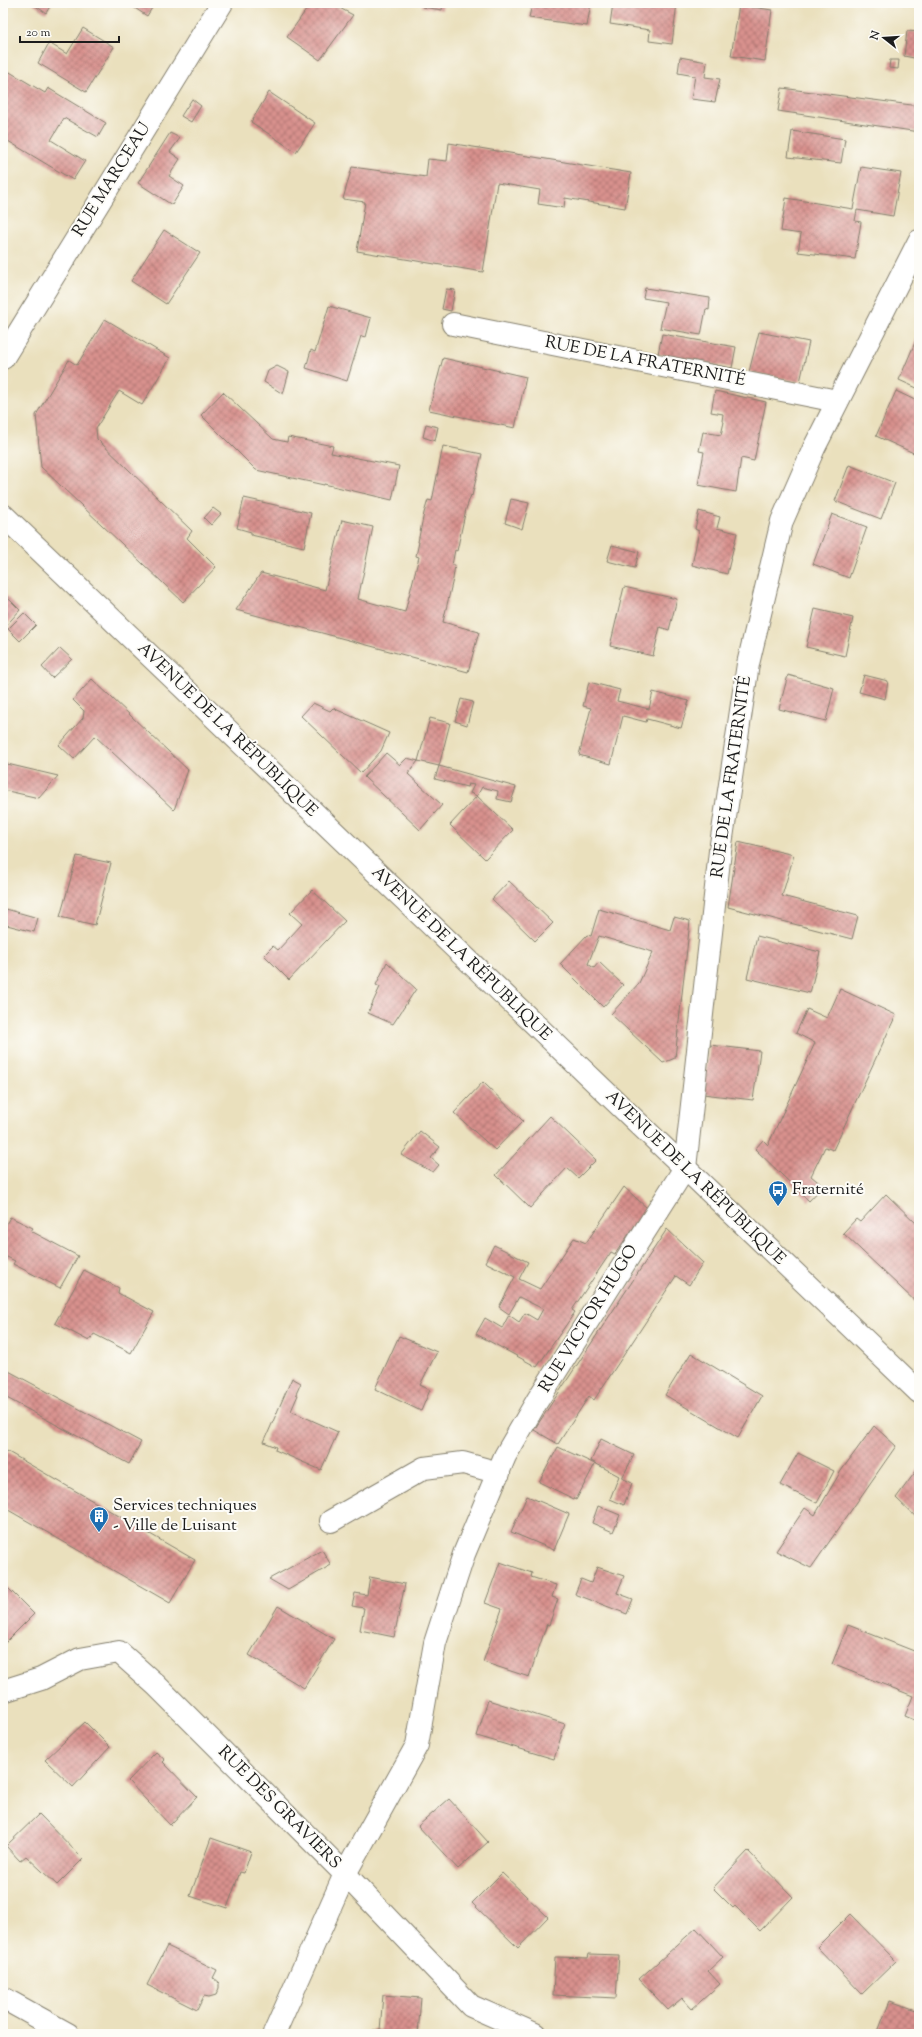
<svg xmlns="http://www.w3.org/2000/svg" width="922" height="2037" font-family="'Sorts Mill Goudy',serif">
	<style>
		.building { fill: url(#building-cross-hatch) }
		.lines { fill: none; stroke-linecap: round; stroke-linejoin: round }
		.minor-casing { stroke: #837e6c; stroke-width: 24 }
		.major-casing { stroke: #837e6c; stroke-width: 24 }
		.minor { stroke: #fff; stroke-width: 22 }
		.major { stroke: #fff; stroke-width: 22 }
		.labels { text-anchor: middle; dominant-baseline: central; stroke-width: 4; stroke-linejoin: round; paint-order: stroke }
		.street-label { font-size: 17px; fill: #1c1c1c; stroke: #fdfcf7 }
		.poi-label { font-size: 17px; fill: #1c1c1c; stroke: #fdfcf7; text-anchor: start }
	</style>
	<defs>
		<pattern id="building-cross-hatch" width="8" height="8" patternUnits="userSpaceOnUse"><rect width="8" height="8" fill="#d8918d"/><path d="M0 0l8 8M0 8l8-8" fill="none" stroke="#ae7672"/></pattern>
	</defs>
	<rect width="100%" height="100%" fill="#fdfcf7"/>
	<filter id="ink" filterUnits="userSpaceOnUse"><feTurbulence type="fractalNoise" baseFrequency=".025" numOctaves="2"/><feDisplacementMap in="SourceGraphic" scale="8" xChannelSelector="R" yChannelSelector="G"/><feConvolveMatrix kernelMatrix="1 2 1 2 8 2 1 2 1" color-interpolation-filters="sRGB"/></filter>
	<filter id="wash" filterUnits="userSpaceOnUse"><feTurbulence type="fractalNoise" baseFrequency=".012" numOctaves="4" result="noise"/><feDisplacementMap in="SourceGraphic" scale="16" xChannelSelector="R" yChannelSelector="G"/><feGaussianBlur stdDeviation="0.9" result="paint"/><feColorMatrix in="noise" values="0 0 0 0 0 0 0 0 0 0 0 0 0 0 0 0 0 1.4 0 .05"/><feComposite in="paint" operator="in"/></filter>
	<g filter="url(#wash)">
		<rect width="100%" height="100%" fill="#eae0bd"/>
		<g id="blocks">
			<!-- building -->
			<g class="building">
				<polygon points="31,3 52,3 46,13"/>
				<polygon points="127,3 155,3 147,16"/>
				<polygon points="311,3 330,3 353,15 320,60 287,37"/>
				<polygon points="423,3 443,3 442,10 422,7"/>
				<polygon points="532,3 591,3 587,26 529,18"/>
				<polygon points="613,3 677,3 672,44 649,41 650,30 610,24"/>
				<polygon points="739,5 772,10 765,61 731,56"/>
				<polygon points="83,28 114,47 86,92 38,63 49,43 67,54"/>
				<polygon points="907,31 919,32 919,59 904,56"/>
				<polygon points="680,57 707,62 705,77 720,79 715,102 691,99 695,76 678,73"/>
				<polygon points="890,60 899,60 898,69 889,68"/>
				<polygon points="8,71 45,93 48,88 106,123 98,137 64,118 51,140 85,161 73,180 3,138 3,78"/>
				<polygon points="782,88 919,106 919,132 778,111"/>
				<polygon points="269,92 315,123 296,152 251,122"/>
				<polygon points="192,99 201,106 191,122 181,116"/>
				<polygon points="792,131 845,139 841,163 788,157"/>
				<polygon points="170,133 180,138 170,152 180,159 169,176 184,186 172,205 138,183"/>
				<polygon points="449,143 631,173 625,208 565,198 564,208 538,204 540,190 497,183 483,272 357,251 365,202 343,199 352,167 426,177 428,159 447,161"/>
				<polygon points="861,167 901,173 893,216 857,210 855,221 861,222 855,259 798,252 801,234 781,231 786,198 853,209"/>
				<polygon points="164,230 200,253 166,304 131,281"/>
				<polygon points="645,288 710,298 709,310 706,309 701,335 660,328 666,302 643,298"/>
				<polygon points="446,289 455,290 451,311 442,309"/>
				<polygon points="329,306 371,318 366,337 361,336 347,381 306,368 311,350 315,352"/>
				<polygon points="105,319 170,358 142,405 119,391 96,428 97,439 192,531 187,538 216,567 183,602 41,467 36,415 69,360 77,365"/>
				<polygon points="759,332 809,342 800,382 749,372"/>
				<polygon points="919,333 919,389 899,380"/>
				<polygon points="662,334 736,347 732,368 658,354"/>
				<polygon points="443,358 526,377 515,428 429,410"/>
				<polygon points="277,366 289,372 283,394 264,382 268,371"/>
				<polygon points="715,391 766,402 754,461 741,458 736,492 698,485 704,452 699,451 703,432 721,435 724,422 722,421 723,414 711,412"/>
				<polygon points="896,391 919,402 918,455 876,436"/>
				<polygon points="223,392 273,439 287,442 288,437 333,446 331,453 399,466 392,500 324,484 324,485 256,470 201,415"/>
				<polygon points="426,424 438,427 435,441 423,437"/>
				<polygon points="443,446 482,454 472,496 471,495 466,509 457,551 455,550 452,565 455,565 453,579 443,622 479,632 468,672 236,610 261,573 325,590 342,520 373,527 358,599 405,612 419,557 416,556 419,542 418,542 424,513 428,500 432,501"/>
				<polygon points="849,465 895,483 881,519 835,501"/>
				<polygon points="244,498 311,513 304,547 251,535 251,532 237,528"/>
				<polygon points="511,499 529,503 522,529 505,523"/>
				<polygon points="213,508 221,514 211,525 204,518"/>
				<polygon points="699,511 720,517 717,528 737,533 727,574 692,565 699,531 695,529"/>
				<polygon points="832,514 867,527 849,578 813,564"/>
				<polygon points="612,545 639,552 635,568 607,561"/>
				<polygon points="624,587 677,599 669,630 660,627 653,656 610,646"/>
				<polygon points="3,593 20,610 3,629"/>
				<polygon points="815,609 853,618 845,656 806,647"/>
				<polygon points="24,613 36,625 20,641 8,629"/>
				<polygon points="60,648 72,659 52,678 42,667"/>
				<polygon points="788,675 834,688 826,721 779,709"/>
				<polygon points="864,675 888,681 885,699 859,692"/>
				<polygon points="92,679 188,770 174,810 95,736 74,759 59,745 83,718 84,711 73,700"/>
				<polygon points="589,682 620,690 617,701 649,709 653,692 689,701 681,728 647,719 646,722 623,716 611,764 579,755 591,708 583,706"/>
				<polygon points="461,699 473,702 467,725 455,721"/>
				<polygon points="313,703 330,711 333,708 389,733 381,751 361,773 301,716"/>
				<polygon points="430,718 450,723 439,766 516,787 511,802 497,799 498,791 482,787 477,796 470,793 474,785 468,784 467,787 435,779 439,766 418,761"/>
				<polygon points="386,753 400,765 407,758 418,761 408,774 442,805 420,830 364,777"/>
				<polygon points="3,763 58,776 39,798 3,790"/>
				<polygon points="477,796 513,830 485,859 450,825"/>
				<polygon points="738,842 794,855 782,896 858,916 852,939 728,907"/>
				<polygon points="77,856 111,863 95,925 60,917"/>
				<polygon points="509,881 553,923 535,941 492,899"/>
				<polygon points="312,890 345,921 289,980 264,955 273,946 278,950 302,924 290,913"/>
				<polygon points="6,909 38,918 34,932 3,924"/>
				<polygon points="599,909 670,930 674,917 690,921 675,1058 663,1063 611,1014 639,983 653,952 599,936 588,964 594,968 599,962 623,985 603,1007 560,964 587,935 591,936"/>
				<polygon points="757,936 820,952 810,993 747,978"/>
				<polygon points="387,962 416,989 393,1024 368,1013 380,987 376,985"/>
				<polygon points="840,989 896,1015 833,1150 825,1147 811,1176 823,1186 809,1201 755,1149 763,1140 768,1145 815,1043 796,1033 807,1009 827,1018"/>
				<polygon points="710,1045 760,1051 753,1100 703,1094"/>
				<polygon points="483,1082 523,1121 495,1150 454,1113"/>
				<polygon points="550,1116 596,1160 578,1178 567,1168 530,1208 496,1175"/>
				<polygon points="420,1131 440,1147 431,1158 439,1165 433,1172 401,1155"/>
				<polygon points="624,1187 647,1208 615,1254 611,1252 572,1310 575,1312 537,1367 476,1334 485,1318 502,1328 509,1315 519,1322 525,1313 537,1320 543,1309 519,1297 509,1314 499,1307 515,1277 485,1262 494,1245 528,1262 519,1279 540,1289 574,1238 586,1243"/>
				<polygon points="886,1194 919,1226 919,1305 843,1233 856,1219 860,1222"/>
				<polygon points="10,1217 33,1228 31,1231 78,1256 60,1288 13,1264 15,1261 3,1255 3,1230"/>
				<polygon points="667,1229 703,1263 689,1285 676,1276 594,1400 589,1396 558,1444 534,1430"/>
				<polygon points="84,1270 119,1288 118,1293 154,1312 131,1353 94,1334 89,1341 55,1323"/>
				<polygon points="399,1336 437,1352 420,1385 430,1390 421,1411 375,1389"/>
				<polygon points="691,1353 762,1396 738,1438 665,1395"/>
				<polygon points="3,1368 141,1442 129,1464 3,1396"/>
				<polygon points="292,1378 301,1383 296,1394 298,1395 291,1411 338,1432 321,1470 275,1450 276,1447 264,1442"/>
				<polygon points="874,1426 896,1446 811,1568 776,1551 805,1508 815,1515 841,1471"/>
				<polygon points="601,1439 634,1455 622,1478 632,1483 624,1505 610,1499 619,1476 591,1461"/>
				<polygon points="558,1447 595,1464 576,1500 539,1482"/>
				<polygon points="3,1449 195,1560 170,1603 3,1507"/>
				<polygon points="798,1453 834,1471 817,1503 780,1485"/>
				<polygon points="919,1467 919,1520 896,1498"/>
				<polygon points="527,1496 569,1514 554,1550 511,1532"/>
				<polygon points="598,1506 620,1515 613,1532 592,1523"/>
				<polygon points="322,1550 331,1565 288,1590 269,1579"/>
				<polygon points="500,1562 532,1573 531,1577 556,1585 552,1597 558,1599 549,1625 547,1624 529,1677 483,1662 502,1609 485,1603"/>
				<polygon points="597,1567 624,1576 617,1593 633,1599 627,1614 575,1594 581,1579 591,1583"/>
				<polygon points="370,1577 405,1584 394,1637 360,1630 364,1608 352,1606 355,1593 367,1595"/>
				<polygon points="5,1585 34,1614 3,1645 3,1588"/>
				<polygon points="278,1606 334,1639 304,1688 249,1655"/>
				<polygon points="848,1625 919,1653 919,1722 905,1716 913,1696 832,1664"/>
				<polygon points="488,1700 565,1724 554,1759 477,1736"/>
				<polygon points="85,1722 110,1747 73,1787 45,1760"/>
				<polygon points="156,1752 165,1760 163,1762 197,1797 170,1825 128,1781"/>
				<polygon points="449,1799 488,1842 458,1869 418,1826"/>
				<polygon points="39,1814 83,1859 57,1885 26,1856 20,1861 6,1846"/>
				<polygon points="211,1838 251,1852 244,1873 240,1872 227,1908 190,1896"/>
				<polygon points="748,1851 793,1897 760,1931 735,1906 733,1908 713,1888"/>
				<polygon points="502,1873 548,1917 518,1948 472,1903"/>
				<polygon points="850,1914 896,1961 862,1994 817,1947"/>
				<polygon points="696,1928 723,1957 708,1971 720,1984 692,2009 682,1998 668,2010 639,1979"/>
				<polygon points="167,1946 217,1970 213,1978 219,1983 219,1988 216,1995 209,1997 204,1996 197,2010 147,1985"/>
				<polygon points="589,1954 619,1955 616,1998 553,1995 555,1957 588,1958"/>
				<polygon points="383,1995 421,1998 418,2034 373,2034 373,2030 380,2030"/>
				<polygon points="890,2001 919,2011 919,2034 877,2034"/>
			</g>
		</g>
	</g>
	<g filter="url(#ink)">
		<use href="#blocks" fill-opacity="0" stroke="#837e6c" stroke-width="1"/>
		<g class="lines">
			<!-- minor casing -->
			<g class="minor-casing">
				<g id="minor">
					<polyline points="453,324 837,401"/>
					<polyline points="3,358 222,3"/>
					<polyline points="331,1521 424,1468 463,1463 499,1473"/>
					<polyline points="3,1691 41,1679 80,1659 119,1652 156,1685 345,1874 471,2006 535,2034"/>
					<polyline points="3,1998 68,2034"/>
					<polyline points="274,2034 345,1874 417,1745 435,1643 464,1554 505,1456 537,1401 685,1168 720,851 748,664 782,521 814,448 919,241"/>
				</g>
			</g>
			<!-- major casing -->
			<g class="major-casing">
				<polyline id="major" points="3,515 919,1392"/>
			</g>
			<!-- minor -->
			<use href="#minor" class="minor"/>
			<!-- major -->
			<use href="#major" class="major"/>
		</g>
	</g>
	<!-- icons -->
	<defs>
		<g id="bus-pin" transform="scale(1)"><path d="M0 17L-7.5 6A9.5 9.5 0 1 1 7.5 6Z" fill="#1f6fb2" stroke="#fdfcf7"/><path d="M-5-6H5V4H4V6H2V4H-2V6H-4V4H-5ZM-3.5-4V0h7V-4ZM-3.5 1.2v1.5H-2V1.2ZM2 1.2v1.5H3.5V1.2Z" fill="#fff"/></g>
		<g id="building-pin" transform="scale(1)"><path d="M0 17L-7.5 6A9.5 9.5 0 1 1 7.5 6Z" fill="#1f6fb2" stroke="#fdfcf7"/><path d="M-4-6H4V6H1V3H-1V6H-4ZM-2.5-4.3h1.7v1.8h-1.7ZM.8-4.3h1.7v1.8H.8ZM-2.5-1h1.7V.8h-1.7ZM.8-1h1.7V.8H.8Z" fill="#fff"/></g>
	</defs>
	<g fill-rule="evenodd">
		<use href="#bus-pin" x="778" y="1190"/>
		<use href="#building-pin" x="99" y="1516"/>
	</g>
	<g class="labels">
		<!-- street labels -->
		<g class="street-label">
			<text transform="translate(112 180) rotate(-58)">RUE MARCEAU</text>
			<text transform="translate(645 362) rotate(11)">RUE DE LA FRATERNITÉ</text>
			<text transform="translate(227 730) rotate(44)">AVENUE DE LA RÉPUBLIQUE</text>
			<text transform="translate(732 777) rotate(-82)">RUE DE LA FRATERNITÉ</text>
			<text transform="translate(461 954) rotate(44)">AVENUE DE LA RÉPUBLIQUE</text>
			<text transform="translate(695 1178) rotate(44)">AVENUE DE LA RÉPUBLIQUE</text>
			<text transform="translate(589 1319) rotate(-58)">RUE VICTOR HUGO</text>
			<text transform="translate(279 1808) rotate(45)">RUE DES GRAVIERS</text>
		</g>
		<!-- poi labels -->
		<g class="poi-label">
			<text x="792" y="1190">Fraternité</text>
			<text x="113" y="1506">Services techniques<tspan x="113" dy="20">- Ville de Luisant</tspan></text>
		</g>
	</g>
	<!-- margin -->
	<rect width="922" height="2037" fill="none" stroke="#fdfcf7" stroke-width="16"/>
	<!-- north arrow -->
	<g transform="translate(884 38) rotate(287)" stroke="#fdfcf7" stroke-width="3" paint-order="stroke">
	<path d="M0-3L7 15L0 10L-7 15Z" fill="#1c1c1c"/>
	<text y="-6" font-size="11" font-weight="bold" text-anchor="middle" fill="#1c1c1c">N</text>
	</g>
	<!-- scale -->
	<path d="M20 36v6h99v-6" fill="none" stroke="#1c1c1c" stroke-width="2"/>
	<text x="26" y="36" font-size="12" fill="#1c1c1c" stroke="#fdfcf7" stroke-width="3" paint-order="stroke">20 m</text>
</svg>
